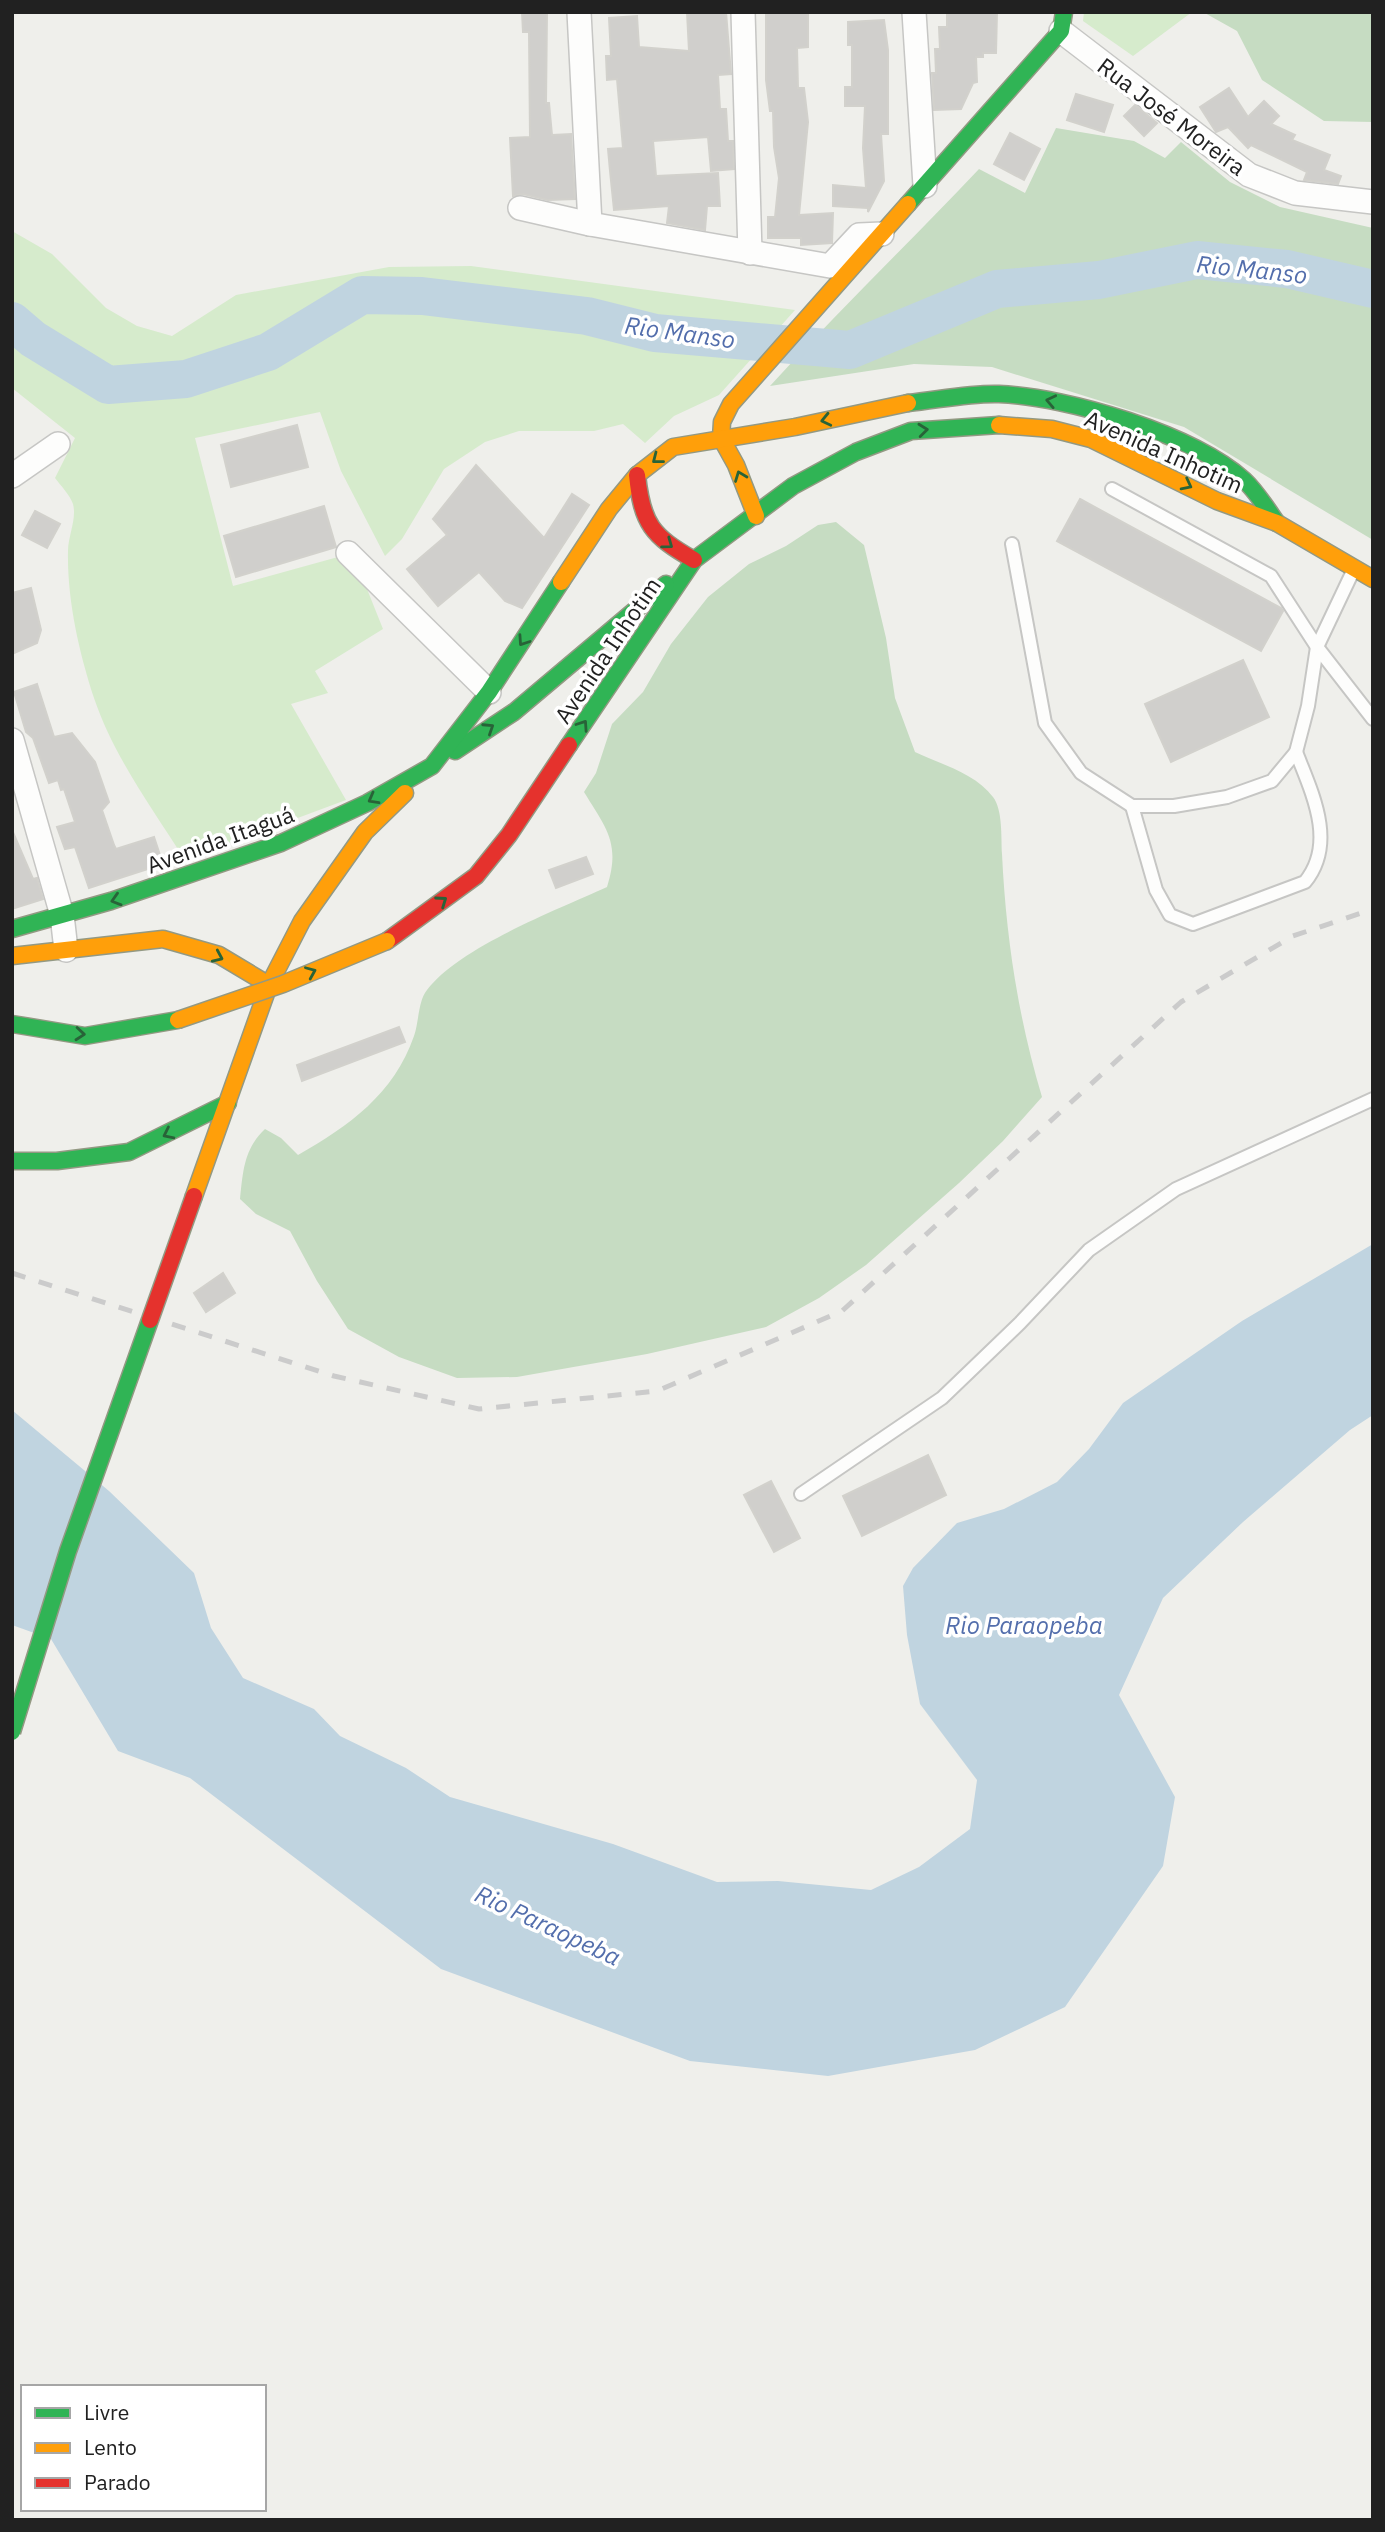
<svg xmlns="http://www.w3.org/2000/svg" width="1385" height="2532" font-family="'IBM Plex Sans',sans-serif">
	<style>
		.grass { fill: #d6ebcc }
		.forest { fill: #c6dcc2 }
		.water { fill: #c0d4e0 }
		.lines { fill: none; stroke-linecap: round; stroke-linejoin: round }
		.river { stroke: #c0d4e0; stroke-width: 38 }
		.building { fill: #d0cfcc; stroke: #d2d1cc; stroke-width: 2 }
		.lane-casing { stroke: #c6c6c4; stroke-width: 16 }
		.street-casing { stroke: #c6c6c4; stroke-width: 26 }
		.fast-casing { stroke: #939983; stroke-width: 19 }
		.slow-casing { stroke: #939983; stroke-width: 19 }
		.jam-casing { stroke: #939983; stroke-width: 19 }
		.lane { stroke: #fdfdfc; stroke-width: 12 }
		.street { stroke: #fdfdfc; stroke-width: 23 }
		.fast { stroke: #30b455; stroke-width: 16 }
		.slow { stroke: #ff9f0a; stroke-width: 16 }
		.jam { stroke: #e5322d; stroke-width: 16 }
		.rail { stroke: #cbcbcb; stroke-width: 5; stroke-dasharray: 14 14; stroke-linecap: butt }
		.fast-bridge-casing { stroke: #939983; stroke-width: 19; stroke-linecap: butt }
		.slow-bridge-casing { stroke: #939983; stroke-width: 19; stroke-linecap: butt }
		.jam-bridge-casing { stroke: #939983; stroke-width: 19; stroke-linecap: butt }
		.fast-bridge { stroke: #30b455; stroke-width: 16 }
		.slow-bridge { stroke: #ff9f0a; stroke-width: 16 }
		.jam-bridge { stroke: #e5322d; stroke-width: 16 }
		.oneway { stroke: #286338 }
		.labels { text-anchor: middle; dominant-baseline: central; stroke-width: 7; stroke-linejoin: round; paint-order: stroke }
		.street-label { font-size: 23px; fill: #212121; stroke: #fff }
		.water-label { font-size: 24px; font-style: italic; fill: #536eac; stroke: #fff }
	</style>
	<rect width="100%" height="100%" fill="#efefeb"/>
	<!-- grass -->
	<g class="grass">
		<polygon points="1084,12 1192,12 1133,56 1083,21"/>
		<path d="M12,231L52,254L106,308L137,326L172,336L236,295L389,267L471,266L795,310L719,395L674,416L645,443L623,424L594,431H519L485,442L444,469L402,539L385,556L341,471L320,412L195,438L233,586L338,557L367,589L383,629L315,671L328,693L291,704L346,800L185,860C152,808 114,757 94,698C79,652 67,600 68,551C68,536 77,519 73,504C70,495 61,486 55,478L75,438L12,388Z"/>
	</g>
	<!-- forest -->
	<g class="forest">
		<polygon points="1203,12 1373,12 1373,122 1324,121 1262,80 1237,31"/>
		<path d="M1056,128L1134,141L1165,158L1181,142L1230,182L1280,207L1373,228V540L1184,427L992,367L914,364L770,386C838,311 910,242 979,169L1025,193Z"/>
		<path d="M836,522L864,545L886,638L895,698L915,752C940,764 975,773 993,797C1003,810 1001,838 1002,854C1006,937 1018,1017 1042,1097L1003,1141L959,1183L866,1265L819,1298L766,1327L647,1354L517,1377L457,1378L399,1357L348,1329L317,1281L290,1231L256,1214L240,1199C243,1171 244,1149 265,1129L281,1138L298,1155C349,1126 394,1094 414,1036C419,1022 418,1001 427,990C459,947 557,910 607,887C621,843 606,828 584,792L596,773L612,724L643,692L671,644L708,597L749,564L786,546L818,525Z"/>
	</g>
	<!-- water -->
	<polygon class="water" points="1373,1244 1373,1415 1350,1430 1243,1522 1163,1598 1119,1695 1175,1797 1163,1866 1065,2007 975,2050 828,2076 690,2061 441,1969 190,1778 118,1751 51,1639 12,1625 12,1410 109,1491 194,1573 211,1628 243,1678 314,1709 340,1736 406,1768 450,1797 613,1844 717,1882 778,1881 871,1890 919,1867 970,1829 977,1780 920,1704 907,1635 903,1586 913,1568 957,1523 1004,1509 1057,1482 1089,1449 1123,1403 1242,1321"/>
	<g class="lines">
		<!-- river -->
		<polyline class="river" points="12,321 33,339 108,385 186,379 268,352 362,295 422,296 587,316 655,333 850,350 997,289 1099,280 1197,260 1287,269 1373,289"/>
	</g>
	<!-- building -->
	<g class="building">
		<polygon points="522,12 547,12 546,103 549,103 552,135 571,134 575,199 548,200 523,194 513,196 510,138 530,137 529,32 523,32"/>
		<polygon points="687,12 726,12 731,74 718,75 720,109 726,109 728,141 733,141 734,169 711,171 708,137 653,141 656,176 718,173 720,206 707,206 705,230 667,223 669,206 614,210 610,171 608,149 623,148 617,79 607,80 606,56 611,56 609,18 637,16 639,47 689,51"/>
		<polygon points="766,12 808,12 808,47 797,48 798,88 804,88 808,122 799,215 833,213 832,243 801,245 801,238 768,238 768,217 775,217 779,178 774,147 773,111 770,111 766,80"/>
		<polygon points="947,12 997,12 996,53 983,53 983,57 976,57 977,82 973,83 961,109 934,110 932,73 936,73 935,49 940,49 939,27 947,27"/>
		<polygon points="884,20 888,50 888,134 881,134 884,181 868,212 868,208 833,206 833,185 866,188 863,148 865,106 845,106 845,87 852,87 852,45 848,45 848,22"/>
		<polygon points="1229,88 1248,117 1264,101 1279,116 1271,124 1295,135 1292,140 1330,155 1324,170 1341,176 1338,184 1304,180 1307,172 1251,145 1248,148 1228,127 1216,132 1200,107"/>
		<polygon points="1076,94 1113,105 1104,132 1067,120"/>
		<polygon points="1135,105 1157,123 1144,136 1124,116"/>
		<polygon points="1010,133 1040,149 1024,180 994,164"/>
		<polygon points="297,425 308,467 231,487 221,445"/>
		<polygon points="476,465 544,538 572,494 589,505 522,608 505,601 479,572 438,606 407,569 447,535 433,519"/>
		<polygon points="1080,499 1281,608 1283,611 1261,651 1057,541"/>
		<polygon points="324,506 336,547 236,577 224,536"/>
		<polygon points="35,511 60,524 47,548 22,535"/>
		<polygon points="31,588 41,630 37,643 12,654 12,593"/>
		<polygon points="1243,660 1269,717 1171,762 1145,704"/>
		<polygon points="37,684 54,737 72,733 95,762 109,802 102,810 114,845 116,849 154,837 163,864 89,888 75,847 65,849 57,827 75,822 64,789 61,790 58,780 49,783 33,738 26,732 14,692"/>
		<polygon points="12,830 33,879 37,878 43,899 12,909"/>
		<polygon points="586,857 593,874 556,888 549,870"/>
		<polygon points="399,1027 405,1042 302,1081 297,1065"/>
		<polygon points="223,1273 235,1293 206,1312 194,1293"/>
		<polygon points="928,1455 946,1495 862,1536 843,1496"/>
		<polygon points="771,1481 800,1538 774,1552 744,1495"/>
	</g>
	<g class="lines">
		<!-- lane casing -->
		<g class="lane-casing">
			<g id="lane">
				<polyline points="1112,489 1271,576 1317,647 1373,719"/>
				<polyline points="1012,544 1045,723 1081,773 1132,806 1174,806 1227,797 1272,781 1296,752 1308,706 1317,647 1354,569"/>
				<path d="M1132,806L1156,890L1170,915L1193,924L1305,882C1337,843 1312,793 1296,752"/>
				<polyline points="801,1494 942,1398 1020,1323 1089,1250 1176,1189 1373,1099"/>
			</g>
		</g>
		<!-- street casing -->
		<g class="street-casing">
			<g id="street">
				<polyline points="579,12 590,224"/>
				<polyline points="743,12 750,253"/>
				<polyline points="914,12 925,186"/>
				<polyline points="1061,31 1249,175 1295,193 1373,202"/>
				<polyline points="520,208 590,224 830,266 859,235 882,234"/>
				<polyline points="12,476 58,444"/>
				<polyline points="348,553 489,692"/>
				<polyline points="12,740 62,915 66,950"/>
			</g>
		</g>
		<!-- fast casing -->
		<g class="fast-casing">
			<g id="fast">
				<polyline points="908,204 1061,31 1064,12"/>
				<path d="M908,403C938,400 969,393 999,394C1069,397 1192,434 1244,480C1257,492 1267,509 1277,523"/>
				<polyline points="569,745 694,560 793,486 856,452 911,431 999,425"/>
				<polyline points="455,751 514,712 666,584"/>
				<polyline points="12,929 111,901 281,843 367,803 432,766 489,692 561,582"/>
				<polyline points="12,1024 85,1036 178,1020"/>
				<polyline points="12,1161 57,1161 129,1152 228,1103"/>
			</g>
		</g>
		<!-- slow casing -->
		<g class="slow-casing">
			<g id="slow">
				<polyline points="999,425 1052,429 1091,439 1217,501 1277,523 1373,579"/>
				<polyline points="721,438 722,422 731,404 908,204"/>
				<polyline points="721,438 736,465 756,516"/>
				<polyline points="561,582 609,509 637,475 673,447 795,427 908,403"/>
				<polyline points="12,956 163,939 219,955 269,985"/>
				<polyline points="194,1196 269,985 302,921 365,832 405,793"/>
			</g>
		</g>
		<!-- jam casing -->
		<g class="jam-casing">
			<g id="jam">
				<path d="M637,475C642,524 652,536 694,560"/>
				<polyline points="387,941 476,876 509,835 569,745"/>
			</g>
		</g>
		<!-- lane -->
		<use href="#lane" class="lane"/>
		<!-- street -->
		<use href="#street" class="street"/>
		<!-- fast -->
		<use href="#fast" class="fast"/>
		<!-- slow -->
		<use href="#slow" class="slow"/>
		<!-- jam -->
		<use href="#jam" class="jam"/>
		<!-- rail -->
		<polyline class="rail" points="12,1273 334,1376 479,1409 657,1391 842,1311 1181,1002 1293,936 1373,909"/>
		<!-- fast-bridge casing -->
		<g class="fast-bridge-casing">
			<polyline id="fast-bridge" points="12,1732 68,1551 150,1320"/>
		</g>
		<!-- slow-bridge casing -->
		<g class="slow-bridge-casing">
			<polyline id="slow-bridge" points="178,1020 283,984 387,941"/>
		</g>
		<!-- jam-bridge casing -->
		<g class="jam-bridge-casing">
			<polyline id="jam-bridge" points="150,1320 194,1196"/>
		</g>
		<!-- fast-bridge -->
		<use href="#fast-bridge" class="fast-bridge"/>
		<!-- slow-bridge -->
		<use href="#slow-bridge" class="slow-bridge"/>
		<!-- jam-bridge -->
		<use href="#jam-bridge" class="jam-bridge"/>
	</g>
	<!-- one-way arrows -->
	<defs><path id="oneway-chevron" d="M-2-3.5L2.5 0L-2 3.5" fill="none" stroke-width="1.6" stroke-linecap="round" stroke-linejoin="round" transform="scale(1.75)"/></defs>
	<g class="oneway">
		<use href="#oneway-chevron" transform="translate(1051 401) rotate(-168)"/>
		<use href="#oneway-chevron" transform="translate(826 420) rotate(167)"/>
		<use href="#oneway-chevron" transform="translate(923 430) rotate(-6)"/>
		<use href="#oneway-chevron" transform="translate(657 459) rotate(142)"/>
		<use href="#oneway-chevron" transform="translate(740 476) rotate(-111)"/>
		<use href="#oneway-chevron" transform="translate(1187 485) rotate(27)"/>
		<use href="#oneway-chevron" transform="translate(668 544) rotate(36)"/>
		<use href="#oneway-chevron" transform="translate(523 641) rotate(124)"/>
		<use href="#oneway-chevron" transform="translate(583 725) rotate(-56)"/>
		<use href="#oneway-chevron" transform="translate(489 728) rotate(-33)"/>
		<use href="#oneway-chevron" transform="translate(373 799) rotate(151)"/>
		<use href="#oneway-chevron" transform="translate(116 900) rotate(163)"/>
		<use href="#oneway-chevron" transform="translate(442 901) rotate(-35)"/>
		<use href="#oneway-chevron" transform="translate(218 957) rotate(24)"/>
		<use href="#oneway-chevron" transform="translate(311 972) rotate(-23)"/>
		<use href="#oneway-chevron" transform="translate(80 1034) rotate(5)"/>
		<use href="#oneway-chevron" transform="translate(168 1134) rotate(154)"/>
	</g>
	<g class="labels">
		<!-- street labels -->
		<g class="street-label">
			<text transform="translate(1172 116) rotate(37)">Rua José Moreira</text>
			<text transform="translate(1164 451) rotate(24)">Avenida Inhotim</text>
			<text transform="translate(607 650) rotate(-56)">Avenida Inhotim</text>
			<text transform="translate(220 839) rotate(-20)">Avenida Itaguá</text>
		</g>
		<!-- water labels -->
		<g class="water-label">
			<text transform="translate(1252 269) rotate(6)">Rio Manso</text>
			<text transform="translate(680 332) rotate(8)">Rio Manso</text>
			<text x="1024" y="1625">Rio Paraopeba</text>
			<text transform="translate(548 1925) rotate(25)">Rio Paraopeba</text>
		</g>
	</g>
	<!-- border -->
	<rect width="1385" height="2532" fill="none" stroke="#212121" stroke-width="28"/>
	<!-- legend -->
	<rect x="21" y="2385" width="245" height="126" fill="#ffffff" stroke="#a6a6a6" stroke-width="2"/>
	<rect x="35" y="2408" width="35" height="10" fill="#30b455" stroke="#a6a6a6" stroke-width="2"/>
	<text x="84" y="2420" font-size="21" fill="#212121">Livre</text>
	<rect x="35" y="2443" width="35" height="10" fill="#ff9f0a" stroke="#a6a6a6" stroke-width="2"/>
	<text x="84" y="2455" font-size="21" fill="#212121">Lento</text>
	<rect x="35" y="2478" width="35" height="10" fill="#e5322d" stroke="#a6a6a6" stroke-width="2"/>
	<text x="84" y="2490" font-size="21" fill="#212121">Parado</text>
</svg>
